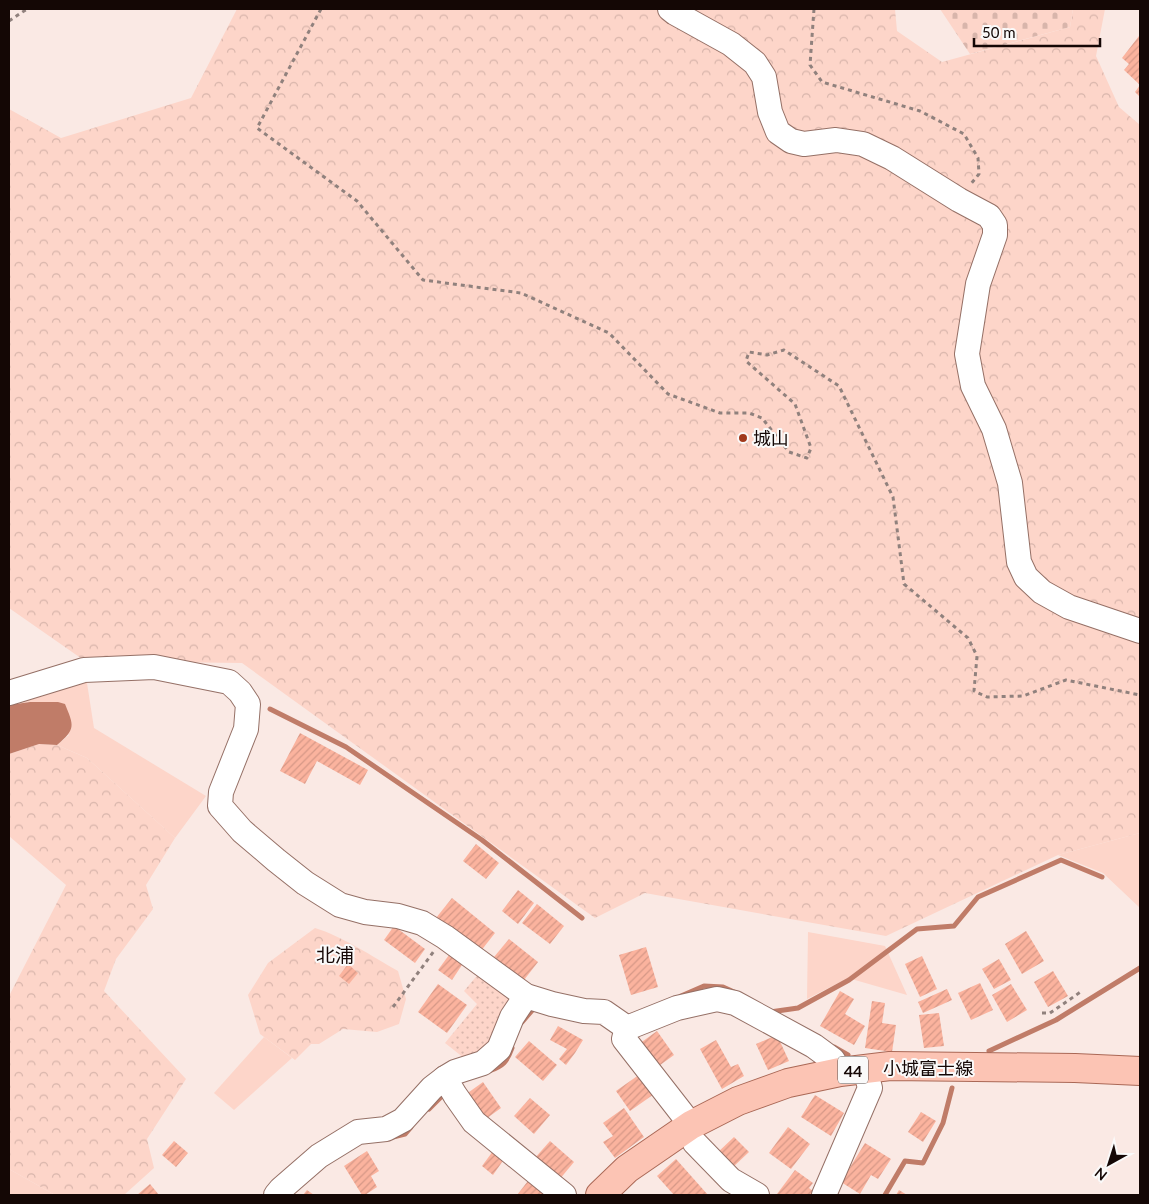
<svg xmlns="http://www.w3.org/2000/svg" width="1149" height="1204" font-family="Lato,'Noto Sans JP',sans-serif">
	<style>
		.grass { fill: #fdd5c9 }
		.forest { fill: url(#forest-crowns) }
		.cemetery { fill: url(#cemetery-stones) }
		.park { fill: url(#park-dots) }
		.water { fill: #c07c68 }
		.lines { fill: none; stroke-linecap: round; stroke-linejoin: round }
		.stream { stroke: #c07c68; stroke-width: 5 }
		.building { fill: url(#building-hatch) }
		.minor-casing { stroke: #957066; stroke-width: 26 }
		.major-casing { stroke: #aa6856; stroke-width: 30 }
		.path { stroke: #90817d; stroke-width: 3; stroke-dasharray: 4 4; stroke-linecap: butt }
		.minor { stroke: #fff; stroke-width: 24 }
		.major { stroke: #fcc4b4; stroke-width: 28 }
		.poi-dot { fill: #a1391b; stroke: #fafafa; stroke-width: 2 }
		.labels { text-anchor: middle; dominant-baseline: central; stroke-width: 4; stroke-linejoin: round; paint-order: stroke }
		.shield { fill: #fafafa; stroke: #59504e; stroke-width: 1 }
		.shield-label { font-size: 16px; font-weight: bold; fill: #140705 }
		.poi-label { font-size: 18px; fill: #140705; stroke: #fafafa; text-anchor: start }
		.street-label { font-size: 18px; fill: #140705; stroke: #fafafa }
		.neighbourhood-label { font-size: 19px; fill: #140705; stroke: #fafafa }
	</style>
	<defs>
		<pattern id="forest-crowns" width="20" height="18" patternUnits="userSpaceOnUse" patternTransform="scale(1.25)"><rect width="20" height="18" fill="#fdd5c9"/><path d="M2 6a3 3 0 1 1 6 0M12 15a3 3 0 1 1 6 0" fill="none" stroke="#d8b5ab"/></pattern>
		<pattern id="cemetery-stones" width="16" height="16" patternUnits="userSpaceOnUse" patternTransform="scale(1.25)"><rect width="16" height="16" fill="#fdd5c9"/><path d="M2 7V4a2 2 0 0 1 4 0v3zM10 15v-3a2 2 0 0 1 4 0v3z" fill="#d8b5ab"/></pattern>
		<pattern id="park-dots" width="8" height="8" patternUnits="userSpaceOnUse" patternTransform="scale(1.25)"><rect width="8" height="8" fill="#fdd5c9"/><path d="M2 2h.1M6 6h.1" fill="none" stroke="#d8b5ab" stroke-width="1.8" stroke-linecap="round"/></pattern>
		<pattern id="building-hatch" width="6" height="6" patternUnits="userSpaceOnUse" patternTransform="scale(1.25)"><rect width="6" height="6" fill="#fbb39e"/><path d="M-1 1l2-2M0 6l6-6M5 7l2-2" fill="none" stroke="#d69887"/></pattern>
	</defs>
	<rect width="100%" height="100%" fill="#fae9e4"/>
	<!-- grass -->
	<g class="grass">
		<polygon points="82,678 87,683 94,728 206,796 175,838 87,758 57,745 69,735 30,702 9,705 9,697"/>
		<polygon points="1140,833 1140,908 1103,873 1058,855"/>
		<polygon points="808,932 885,946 907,995 848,978 807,999"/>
		<polygon points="264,1037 292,1058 234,1110 214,1093"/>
		<polygon points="9,1169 55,1195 9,1195"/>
	</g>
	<!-- forest -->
	<g class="forest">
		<polygon points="237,9 895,9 897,31 942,62 1070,27 1073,9 1105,9 1096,56 1119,107 1140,125 1140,833 1058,855 886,936 645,893 595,918 242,663 85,661 9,608 9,109 61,138 191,98"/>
		<polygon points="39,744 57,745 87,758 175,838 146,885 153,909 116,959 104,991 186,1079 147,1139 154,1168 124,1195 55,1195 9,1169 9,996 66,885 9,836 9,754"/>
		<path d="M315,928C342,936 373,957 398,971L406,999L399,1024L377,1032L343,1029L319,1044H311L295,1060L260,1034L248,995L268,963Z"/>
	</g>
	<!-- cemetery -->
	<polygon class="cemetery" points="940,9 1073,9 1070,27 970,54"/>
	<!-- park -->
	<polygon class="park" points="480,972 518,998 489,1050 464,1058 445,1043 477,1004 464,991"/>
	<!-- water -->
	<path class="water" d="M30,702H58L65,704C74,726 76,729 57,745L39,744L9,754V705Z"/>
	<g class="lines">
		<!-- stream -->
		<g class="stream">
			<polyline points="270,709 346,747 482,840 582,918"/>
			<polyline points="681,996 704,986 723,987 734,992"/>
			<polyline points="770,1012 798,1008 849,980 917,929 954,926 978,897 1061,860 1102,877"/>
			<polyline points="522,1022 535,1007 537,1008"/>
			<polyline points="834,1047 848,1055"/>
			<polyline points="989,1051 1056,1020 1140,968"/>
			<path d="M489,1071C503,1066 507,1062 512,1048"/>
			<polyline points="429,1109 446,1092"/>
			<polyline points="393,1137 405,1134 411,1127"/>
			<polyline points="885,1195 905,1161 923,1163 943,1123 952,1088"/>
		</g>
	</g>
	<!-- building -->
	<g class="building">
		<polygon points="1139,36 1140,37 1140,85 1124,70 1129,64 1122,58"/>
		<polygon points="1140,85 1140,97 1135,92"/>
		<polygon points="300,733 368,770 360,785 317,761 305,784 280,771"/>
		<polygon points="476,844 499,863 486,879 463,861"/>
		<polygon points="518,890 534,903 518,924 502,911"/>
		<polygon points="452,898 495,933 480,952 436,918"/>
		<polygon points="537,904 564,926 550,944 522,923"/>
		<polygon points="394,926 425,949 415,963 384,940"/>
		<polygon points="1026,931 1044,961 1022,974 1005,944"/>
		<polygon points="509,939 538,962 524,980 494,957"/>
		<polygon points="646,947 658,987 631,995 619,955"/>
		<polygon points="449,955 462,965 452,980 438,970"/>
		<polygon points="922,956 937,989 920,997 905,964"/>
		<polygon points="999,959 1011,980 994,989 982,969"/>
		<polygon points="348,964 358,973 349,984 339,976"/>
		<polygon points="1053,971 1068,996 1048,1007 1034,982"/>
		<polygon points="980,983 993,1010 971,1020 958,993"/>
		<polygon points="438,984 467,1005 447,1033 418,1012"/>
		<polygon points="1011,984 1027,1010 1007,1022 992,995"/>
		<polygon points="947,989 952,1000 923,1013 918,1002"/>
		<polygon points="840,991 854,999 845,1014 865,1026 854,1045 820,1026"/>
		<polygon points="872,1001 885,1003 882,1023 896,1025 892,1052 865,1048"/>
		<polygon points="939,1013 944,1046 924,1048 919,1015"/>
		<polygon points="558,1026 583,1040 575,1053 566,1065 559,1059 567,1049 550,1040"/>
		<polygon points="657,1031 674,1055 656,1068 639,1044"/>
		<polygon points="777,1035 789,1061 768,1070 756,1044"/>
		<polygon points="716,1040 731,1067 738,1064 744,1076 722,1089 700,1049"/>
		<polygon points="529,1041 557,1065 543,1081 515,1057"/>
		<polygon points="643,1072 657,1092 630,1111 616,1091"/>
		<polygon points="483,1082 501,1108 483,1121 465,1095"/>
		<polygon points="815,1095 844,1113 831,1136 801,1117"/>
		<polygon points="530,1098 550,1115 534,1134 514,1116"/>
		<polygon points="624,1108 644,1137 615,1158 603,1142 613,1136 603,1123"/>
		<polygon points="921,1112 936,1121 923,1142 908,1132"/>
		<polygon points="788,1127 810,1144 791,1169 769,1153"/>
		<polygon points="734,1137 749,1152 731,1169 716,1154"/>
		<polygon points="174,1141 188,1153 176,1167 162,1155"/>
		<polygon points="550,1141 574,1162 559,1180 534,1159"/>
		<polygon points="865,1143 891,1159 878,1179 871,1175 860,1194 841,1182"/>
		<polygon points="496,1147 507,1155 493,1175 482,1166"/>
		<polygon points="367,1151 379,1171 371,1176 377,1187 365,1195 362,1195 344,1166"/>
		<polygon points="676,1159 708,1195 674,1195 657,1176"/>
		<polygon points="795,1170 813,1183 809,1188 817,1194 816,1195 778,1195 777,1194"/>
		<polygon points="528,1181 546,1195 517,1195"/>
		<polygon points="150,1184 159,1195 137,1195"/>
		<polygon points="307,1190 314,1195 303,1195"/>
		<polygon points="899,1190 907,1195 896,1195"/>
	</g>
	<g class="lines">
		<!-- minor casing -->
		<g class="minor-casing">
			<g id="minor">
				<polyline points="670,9 675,13 731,44 755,63 764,77 770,112 778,132 791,141 804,144 836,140 863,144 892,158 959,200 989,216 995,225 995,235 978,284 967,354 973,386 994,429 1010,483 1019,562 1026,577 1042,592 1069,607 1140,631"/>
				<polyline points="9,693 84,670 154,667 229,682 240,692 248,704 246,729 221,792 220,806 242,831 276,860 305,883 340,905 365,912 398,916 422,923 445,937 526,996 552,1004 584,1011 604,1012 627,1028"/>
				<polyline points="627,1028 677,1008 717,999 735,1003 814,1046 833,1060 840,1072"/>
				<polyline points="627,1028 624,1039 691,1125"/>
				<polyline points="445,1078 455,1095 474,1122 564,1195"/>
				<polyline points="695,1143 731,1180 757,1195"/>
				<polyline points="276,1195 281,1189 319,1156 358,1132 386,1129 403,1120 432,1088 445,1078 455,1072 483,1063 499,1049 512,1017 526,996"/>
				<polyline points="824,1195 870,1088 865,1069"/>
			</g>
		</g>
		<!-- major casing -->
		<g class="major-casing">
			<polyline id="major" points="600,1195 627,1169 691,1125 738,1101 788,1083 840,1072 890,1066 1075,1068 1140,1071"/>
		</g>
		<!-- path -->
		<g class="path">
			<polyline points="321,9 257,128 357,201 423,280 521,293 609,333 668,394 720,413 749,413 762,418 789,452 807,458 811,448 795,404 746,361 749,352 767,355 784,350 839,386 893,497 904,584 968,638 977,656 974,691 987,697 1023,696 1066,680 1140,695"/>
			<polyline points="814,9 810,65 822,82 920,111 964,134 978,158 979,174 970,185"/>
			<polyline points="9,21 27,9"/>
			<polyline points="393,1007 434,951"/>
			<polyline points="1042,1013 1050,1013 1082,991"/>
		</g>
		<!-- minor -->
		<use href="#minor" class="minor"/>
		<!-- major -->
		<use href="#major" class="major"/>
	</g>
	<!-- markers -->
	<circle class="poi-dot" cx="743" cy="438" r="5"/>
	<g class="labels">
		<!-- shield labels -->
		<rect class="shield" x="838" y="1056.5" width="30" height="27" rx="4"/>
		<g class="shield-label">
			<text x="853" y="1070">44</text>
		</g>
		<!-- poi labels -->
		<g class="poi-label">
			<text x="753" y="438">城山</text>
		</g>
		<!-- street labels -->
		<g class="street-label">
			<text x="928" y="1068">小城富士線</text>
		</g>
		<!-- neighbourhood labels -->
		<g class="neighbourhood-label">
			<text x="335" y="954">北浦</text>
		</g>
	</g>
	<!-- border -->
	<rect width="1149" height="1204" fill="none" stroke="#140705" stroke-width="20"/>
	<!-- north arrow -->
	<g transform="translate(1109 1164) rotate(219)" stroke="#fafafa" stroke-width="4" paint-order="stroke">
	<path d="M0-4L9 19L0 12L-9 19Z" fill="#140705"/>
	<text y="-8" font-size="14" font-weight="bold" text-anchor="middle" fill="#140705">N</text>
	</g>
	<!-- scale -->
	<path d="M974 38v8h126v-8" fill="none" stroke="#140705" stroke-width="2.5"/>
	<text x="982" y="38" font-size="15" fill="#140705" stroke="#fafafa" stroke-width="4" paint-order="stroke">50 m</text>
</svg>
